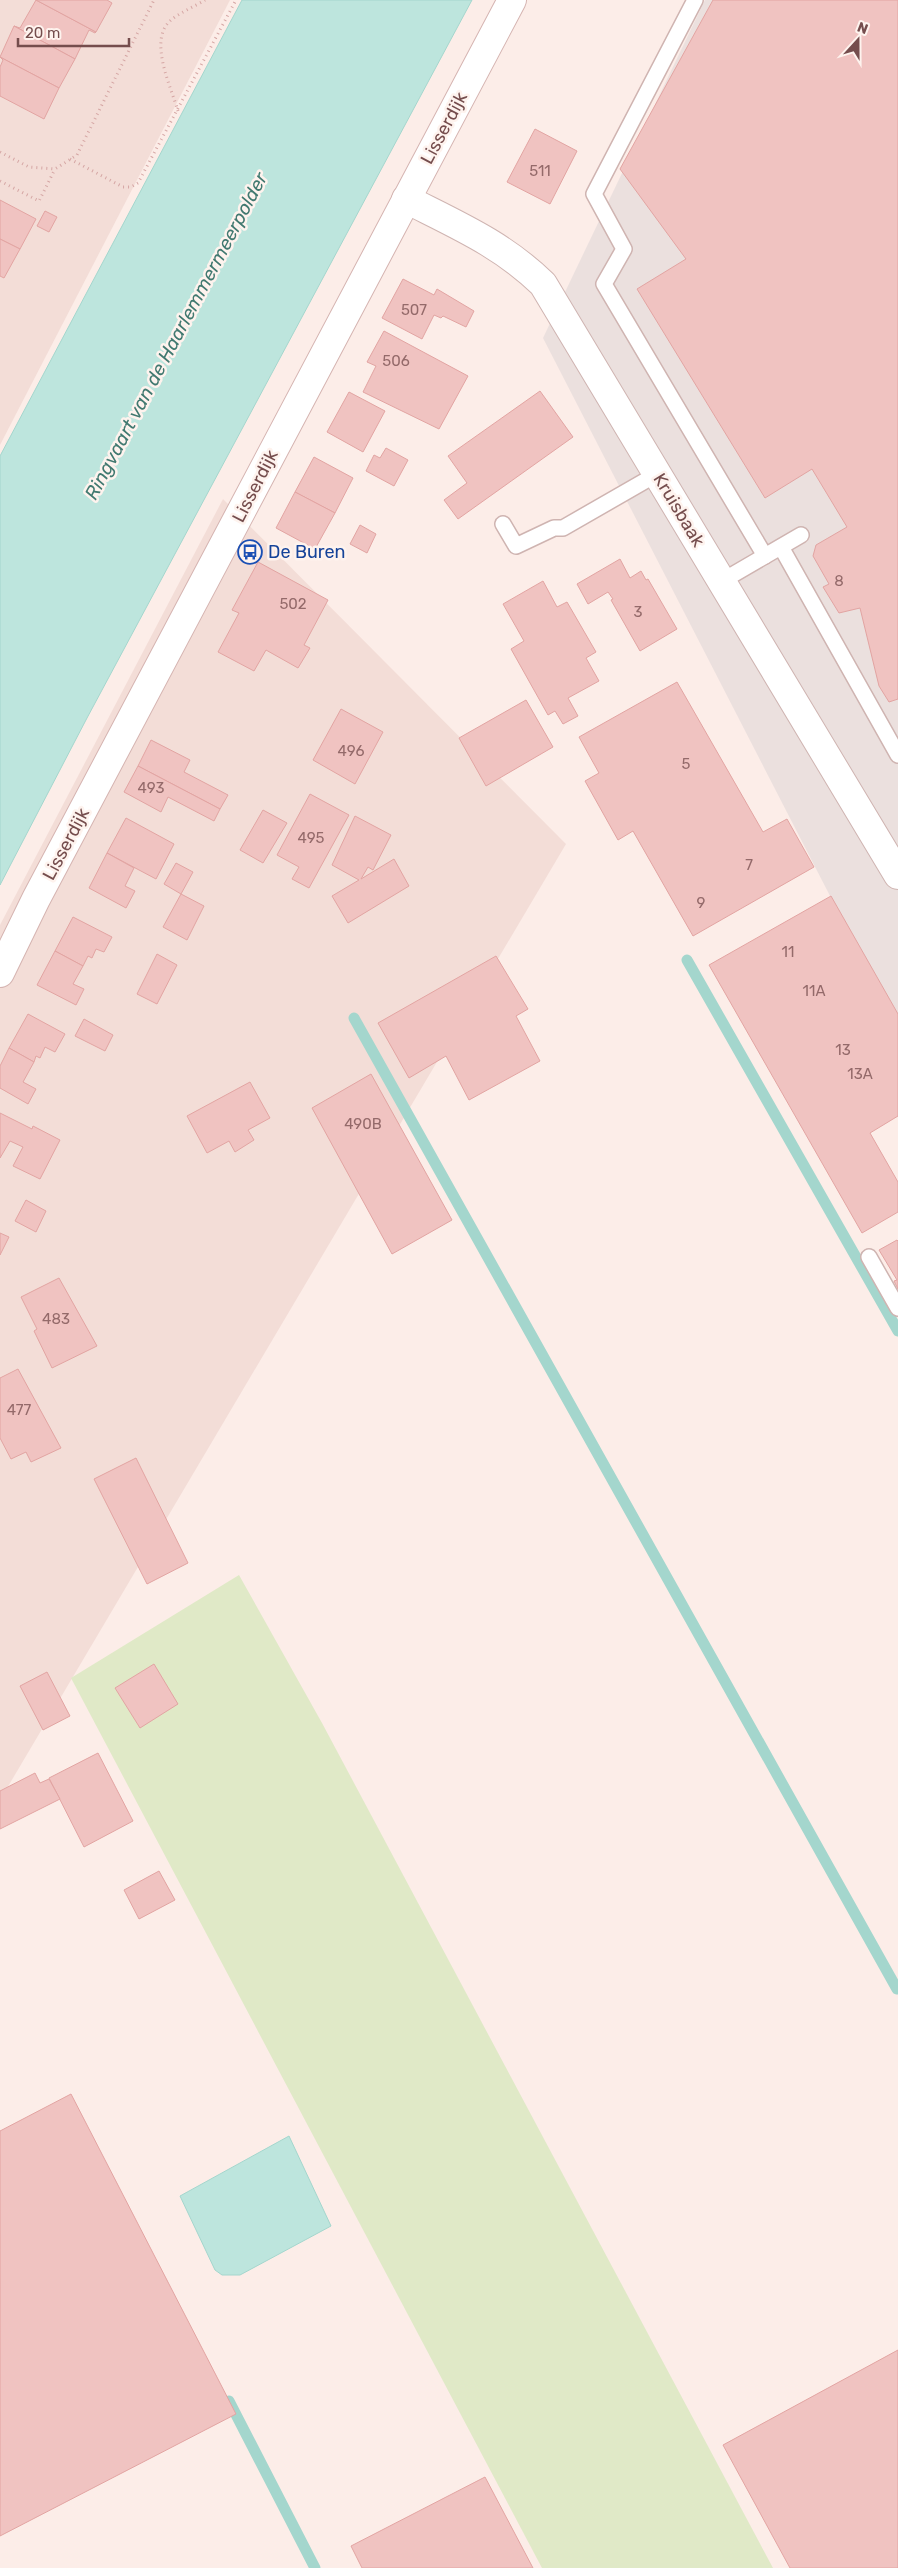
<svg xmlns="http://www.w3.org/2000/svg" width="898" height="2568" font-family="Rubik,sans-serif">
	<style>
		.residential { fill: #f3ddd7 }
		.industrial { fill: #ebe0de }
		.green { fill: #e0e9c7 }
		.water { fill: #bde5dd; stroke: #a4d6cd }
		.lines { fill: none; stroke-linecap: round; stroke-linejoin: round }
		.stream { stroke: #a4d6cd; stroke-width: 11 }
		.building { fill: #f0c3c1; stroke: #e2a4a2 }
		.lane-casing { stroke: #cfb4b1; stroke-width: 18 }
		.street-casing { stroke: #cfb4b1; stroke-width: 30 }
		.secondary-casing { stroke: #d5b4b1; stroke-width: 30 }
		.path { stroke: #d5a6a4; stroke-width: 3; stroke-dasharray: 1 4; stroke-linecap: butt }
		.lane { stroke: #fff; stroke-width: 15 }
		.street { stroke: #fff; stroke-width: 28 }
		.secondary { stroke: #fff; stroke-width: 28 }
		.labels { text-anchor: middle; dominant-baseline: central; stroke-width: 5; stroke-linejoin: round; paint-order: stroke }
		.number-label { font-size: 15px; fill: #946a6a }
		.street-label { font-size: 18px; fill: #754d4d; stroke: #fef3ee }
		.transit-label { font-size: 18px; fill: #164399; stroke: #fef3ee; text-anchor: start }
		.water-label { font-size: 19px; font-style: italic; fill: #417970; stroke: #fef3ee }
	</style>
	<rect width="100%" height="100%" fill="#fcede8"/>
	<!-- residential -->
	<g class="residential">
		<polygon points="0,0 230,0 0,445"/>
		<polygon points="223,499 566,844 0,1800 0,925"/>
	</g>
	<!-- industrial -->
	<polygon class="industrial" points="705,0 898,0 898,1028 543,338"/>
	<!-- green -->
	<polygon class="green" points="239,1575 322,1723 773,2568 542,2568 71,1678"/>
	<!-- water -->
	<g class="water">
		<polygon points="242,0 472,0 87,718 0,885 0,456"/>
		<polygon points="289,2136 331,2226 240,2275 222,2275 215,2270 180,2196"/>
	</g>
	<g class="lines">
		<!-- stream -->
		<g class="stream">
			<polyline points="687,960 898,1331"/>
			<polyline points="354,1018 897,1989"/>
			<polyline points="229,2401 315,2568"/>
		</g>
	</g>
	<!-- building -->
	<g class="building">
		<polygon points="36,0 96,32 95,33 89,30 75,59 14,26 20,28"/>
		<polygon points="36,0 107,0 112,3 96,32"/>
		<polygon points="713,0 898,0 898,699 889,702 879,686 860,608 839,613 823,587 829,584 813,556 816,545 847,527 812,469 765,498 637,289 686,259 620,169"/>
		<polygon points="14,26 75,59 59,88 0,57"/>
		<polygon points="0,57 59,88 44,119 0,96 0,67 3,60"/>
		<polygon points="535,129 577,151 550,204 507,182"/>
		<polygon points="0,200 36,219 20,249 0,239"/>
		<polygon points="45,211 57,217 49,232 37,226"/>
		<polygon points="0,239 20,249 4,278 0,276"/>
		<polygon points="403,279 434,295 437,289 474,311 466,327 443,316 441,318 434,315 422,339 382,318"/>
		<polygon points="384,331 468,376 439,429 363,392 376,366 367,362"/>
		<polygon points="540,391 573,437 458,519 444,500 467,483 448,456"/>
		<polygon points="349,392 385,411 363,452 327,432"/>
		<polygon points="386,448 408,460 394,486 366,471 374,455 380,458"/>
		<polygon points="314,457 353,478 335,513 295,492"/>
		<polygon points="295,492 335,513 315,549 276,528"/>
		<polygon points="360,525 376,534 367,553 350,544"/>
		<polygon points="620,559 630,578 641,571 646,580 648,579 677,629 640,651 611,600 613,599 608,592 588,604 577,584"/>
		<polygon points="258,562 328,600 304,645 310,648 298,668 266,650 254,671 218,652 239,613 232,610"/>
		<polygon points="543,581 557,607 567,602 596,652 586,658 599,681 568,698 578,716 563,724 555,711 548,715 511,649 524,641 503,604"/>
		<polygon points="677,682 763,832 787,819 814,867 693,936 633,831 618,840 585,781 599,773 579,737"/>
		<polygon points="526,700 553,747 486,786 459,738"/>
		<polygon points="341,709 383,732 355,784 313,760"/>
		<polygon points="151,740 190,760 184,772 228,795 220,809 138,766"/>
		<polygon points="138,766 220,809 214,821 168,797 161,812 124,792"/>
		<polygon points="310,794 349,815 309,888 292,879 299,867 277,855"/>
		<polygon points="263,810 287,823 263,863 240,850"/>
		<polygon points="355,816 391,835 373,870 368,867 361,879 394,859 409,886 348,923 332,896 359,880 332,865"/>
		<polygon points="126,818 174,844 156,879 107,853"/>
		<polygon points="107,853 134,868 125,886 135,891 126,908 89,888"/>
		<polygon points="176,863 193,872 181,894 164,884"/>
		<polygon points="181,894 204,906 187,940 163,927"/>
		<polygon points="831,896 898,1014 898,1116 870,1133 898,1182 898,1212 862,1233 709,965"/>
		<polygon points="73,917 112,937 104,952 96,949 92,958 88,956 83,966 55,951"/>
		<polygon points="55,951 83,966 73,984 84,989 76,1005 37,985"/>
		<polygon points="157,954 177,965 157,1004 137,994"/>
		<polygon points="496,956 528,1009 516,1016 540,1061 469,1100 446,1056 409,1078 378,1023"/>
		<polygon points="28,1014 65,1034 55,1052 45,1047 40,1058 36,1056 34,1062 9,1048"/>
		<polygon points="84,1019 113,1035 105,1051 75,1036"/>
		<polygon points="9,1048 34,1062 23,1082 36,1089 28,1104 0,1088 0,1066"/>
		<polygon points="371,1074 452,1220 392,1254 312,1108"/>
		<polygon points="250,1082 270,1118 248,1130 254,1140 235,1152 229,1141 207,1153 187,1116"/>
		<polygon points="0,1113 32,1129 33,1126 60,1140 40,1179 13,1166 23,1147 10,1141 0,1158"/>
		<polygon points="26,1200 46,1211 36,1232 15,1221"/>
		<polygon points="0,1233 9,1237 0,1255"/>
		<polygon points="897,1240 898,1241 898,1289 894,1281 897,1280 879,1250"/>
		<polygon points="59,1278 97,1346 52,1368 34,1331 37,1329 21,1297"/>
		<polygon points="18,1369 61,1448 31,1462 26,1452 11,1459 0,1438 0,1378"/>
		<polygon points="136,1458 188,1563 147,1584 94,1479"/>
		<polygon points="154,1664 178,1704 140,1728 115,1688"/>
		<polygon points="47,1672 70,1716 43,1730 20,1686"/>
		<polygon points="98,1753 133,1821 84,1847 49,1778"/>
		<polygon points="35,1773 40,1783 49,1779 60,1799 0,1829 0,1791"/>
		<polygon points="159,1871 175,1900 139,1919 124,1890"/>
		<polygon points="71,2094 236,2414 0,2536 0,2131"/>
		<polygon points="898,2350 898,2568 790,2568 723,2445"/>
		<polygon points="485,2477 533,2568 362,2568 351,2546"/>
	</g>
	<g class="lines">
		<!-- lane casing -->
		<g class="lane-casing">
			<g id="lane">
				<polyline points="695,0 594,194 624,249 604,284 765,556"/>
				<polyline points="503,524 516,546 554,528 563,528 657,474"/>
				<polyline points="781,547 898,755"/>
				<polyline points="722,581 801,535"/>
				<polyline points="869,1257 898,1308"/>
			</g>
		</g>
		<!-- street casing -->
		<g class="street-casing">
			<path id="street" d="M406,199C457,225 502,244 543,284L898,875"/>
		</g>
		<!-- secondary casing -->
		<g class="secondary-casing">
			<polyline id="secondary" points="0,973 36,899 512,0"/>
		</g>
		<!-- path -->
		<g class="path">
			<path d="M178,111C171,87 149,42 169,22C178,13 194,7 205,0"/>
			<polyline points="0,152 29,167 55,169 77,155 154,0"/>
			<polyline points="70,159 123,187 131,187 138,183 236,0"/>
			<polyline points="0,181 39,201 55,169"/>
		</g>
		<!-- lane -->
		<use href="#lane" class="lane"/>
		<!-- street -->
		<use href="#street" class="street"/>
		<!-- secondary -->
		<use href="#secondary" class="secondary"/>
	</g>
	<!-- icons -->
	<defs>
		<g id="bus-ring" transform="scale(1.25)"><circle r="9.5" fill="#fef3ee" stroke="#1a4fb4" stroke-width="1.5"/><path d="M-5-6H5V4H4V6H2V4H-2V6H-4V4H-5ZM-3.5-4V0h7V-4ZM-3.5 1.2v1.5H-2V1.2ZM2 1.2v1.5H3.5V1.2Z" fill="#1a4fb4"/></g>
	</defs>
	<g fill-rule="evenodd">
		<use href="#bus-ring" x="250" y="552"/>
	</g>
	<g class="labels">
		<!-- number labels -->
		<g class="number-label">
			<text x="540" y="171">511</text>
			<text x="414" y="310">507</text>
			<text x="396" y="361">506</text>
			<text x="839" y="581">8</text>
			<text x="293" y="604">502</text>
			<text x="638" y="612">3</text>
			<text x="351" y="751">496</text>
			<text x="686" y="764">5</text>
			<text x="151" y="788">493</text>
			<text x="311" y="838">495</text>
			<text x="749" y="865">7</text>
			<text x="701" y="903">9</text>
			<text x="788" y="952">11</text>
			<text x="814" y="991">11A</text>
			<text x="843" y="1050">13</text>
			<text x="860" y="1074">13A</text>
			<text x="363" y="1124">490B</text>
			<text x="56" y="1319">483</text>
			<text x="19" y="1410">477</text>
		</g>
		<!-- street labels -->
		<g class="street-label">
			<text transform="translate(444 128) rotate(-62)">Lisserdijk</text>
			<text transform="translate(255 486) rotate(-63)">Lisserdijk</text>
			<text transform="translate(679 510) rotate(59)">Kruisbaak</text>
			<text transform="translate(66 844) rotate(-62)">Lisserdijk</text>
		</g>
		<!-- transit labels -->
		<g class="transit-label">
			<text x="268" y="552">De Buren</text>
		</g>
		<!-- water labels -->
		<g class="water-label">
			<text transform="translate(176 336) rotate(-62)">Ringvaart van de Haarlemmermeerpolder</text>
		</g>
	</g>
	<!-- north arrow -->
	<g transform="translate(858 40) rotate(21)" stroke="#fef3ee" stroke-width="4" paint-order="stroke">
	<path d="M0-4L9 19L0 12L-9 19Z" fill="#754d4d"/>
	<text y="-8" font-size="14" font-weight="bold" text-anchor="middle" fill="#754d4d">N</text>
	</g>
	<!-- scale -->
	<path d="M18 38v8h111v-8" fill="none" stroke="#754d4d" stroke-width="2.5"/>
	<text x="25" y="38" font-size="15" fill="#754d4d" stroke="#fef3ee" stroke-width="4" paint-order="stroke">20 m</text>
</svg>
